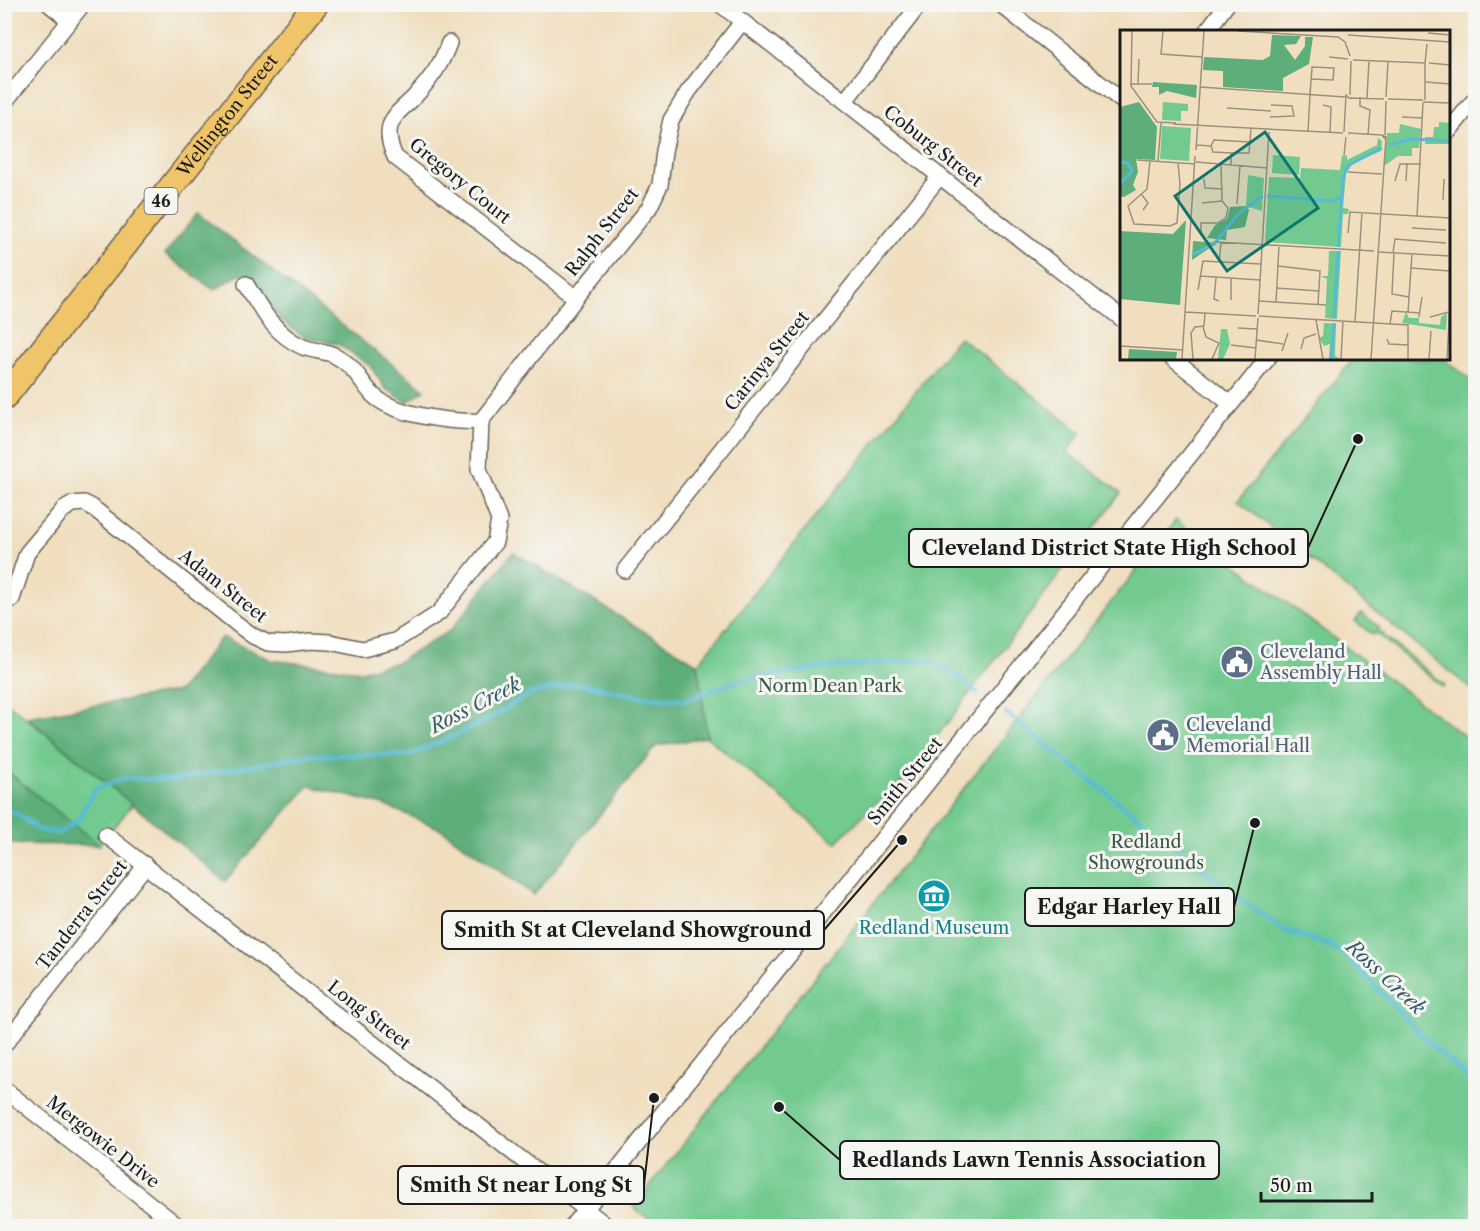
<svg xmlns="http://www.w3.org/2000/svg" width="1480" height="1231" font-family="'Libre Caslon Text',serif">
	<style>
		.green { fill: #72ca90; stroke: #477356; stroke-width: 1.5 }
		.forest { fill: #5dae7a; stroke: #3c654b; stroke-width: 1.5 }
		.lines { fill: none; stroke-linecap: round; stroke-linejoin: round }
		.stream { stroke: #57bbd6; stroke-width: 4.5 }
		.street-casing { stroke: #666055; stroke-width: 18 }
		.primary-casing { stroke: #666055; stroke-width: 27 }
		.street { stroke: #fff; stroke-width: 15 }
		.primary { stroke: #f0c469; stroke-width: 24 }
		.labels { text-anchor: middle; dominant-baseline: central; stroke-width: 6; stroke-linejoin: round; paint-order: stroke }
		.shield { fill: #f6f6f2; stroke: #5d5d5c; stroke-width: 1.5 }
		.shield-label { font-size: 16px; font-weight: bold; fill: #1c1c1c }
		.street-label { font-size: 18px; fill: #1c1c1c; stroke: #f6f6f2 }
		.service-label { font-size: 18px; fill: #4e5e75; stroke: #f6f6f2; text-anchor: start }
		.park-label { font-size: 18px; fill: #3a5945; stroke: #f6f6f2 }
		.culture-label { font-size: 18px; fill: #0d838f; stroke: #f6f6f2 }
		.water-label { font-size: 20px; font-style: italic; fill: #345c66; stroke: #f6f6f2 }
		.inset-river { fill: none; stroke: #57bbd6; stroke-width: 3 }
		.inset-road { fill: none; stroke: #9b907d; stroke-width: 1.5 }
		.view { fill: #0f766e; fill-opacity: 0.15; stroke: #0f766e; stroke-width: 3 }
		.inset-edge { fill: none; stroke: #1c1c1c; stroke-width: 3 }
		.leader { fill: none; stroke: #1c1c1c; stroke-width: 2 }
		.callout-dot { fill: #1c1c1c; stroke: #f6f6f2; stroke-width: 2 }
		.callout { fill: #f6f6f2; stroke: #1c1c1c; stroke-width: 2 }
		.callout-label { font-size: 20px; text-anchor: middle; font-weight: bold; fill: #1c1c1c }
	</style>
	<rect width="100%" height="100%" fill="#f6f6f2"/>
	<filter id="ink" filterUnits="userSpaceOnUse"><feTurbulence type="fractalNoise" baseFrequency=".0167" numOctaves="2"/><feDisplacementMap in="SourceGraphic" scale="12" xChannelSelector="R" yChannelSelector="G"/><feConvolveMatrix kernelMatrix="1 2 1 2 8 2 1 2 1" color-interpolation-filters="sRGB"/></filter>
	<filter id="wash" filterUnits="userSpaceOnUse"><feTurbulence type="fractalNoise" baseFrequency=".008" numOctaves="4" result="noise"/><feDisplacementMap in="SourceGraphic" scale="24" xChannelSelector="R" yChannelSelector="G"/><feGaussianBlur stdDeviation="1.35" result="paint"/><feColorMatrix in="noise" values="0 0 0 0 0 0 0 0 0 0 0 0 0 0 0 0 0 1.4 0 .05"/><feComposite in="paint" operator="in"/></filter>
	<g filter="url(#wash)">
		<rect width="100%" height="100%" fill="#f0debe"/>
		<!-- green -->
		<g class="green">
			<polygon points="959,337 1081,433 1067,452 1121,493 898,788 873,805 836,843 707,737 698,664"/>
			<polygon points="1353,359 1444,359 1475,383 1475,692 1238,501"/>
			<polygon points="1176,520 1475,744 1475,1226 658,1226 633,1207"/>
			<polygon points="1361,613 1379,627 1377,630 1445,685 1443,687 1375,633 1373,635 1355,621"/>
			<polygon points="4,700 133,804 99,845 5,770"/>
		</g>
		<!-- forest -->
		<g class="forest">
			<polygon points="198,213 425,390 407,402 386,389 370,366 338,344 302,336 280,319 260,288 240,274 214,290 165,254"/>
			<polygon points="513,552 698,664 707,737 656,746 534,895 441,829 384,805 309,786 225,881 27,717 179,691 222,637 271,660 361,671 398,662 451,630"/>
			<polygon points="4,770 5,770 99,845 5,844"/>
		</g>
		<g class="lines">
			<!-- stream -->
			<g class="stream">
				<polyline points="1006,713 1251,907 1286,931 1329,945 1346,956 1424,1038 1476,1085"/>
				<polyline points="4,812 16,813 39,830 59,833 79,819 95,789 124,778 173,780 310,755 408,755 446,740 485,721 529,694 578,683 639,696 685,700 740,680 822,668 928,660 948,670 977,692"/>
			</g>
		</g>
	</g>
	<g filter="url(#ink)">
		<g class="lines">
			<!-- street casing -->
			<g class="street-casing">
				<g id="street">
					<polyline points="49,4 70,21"/>
					<polyline points="720,4 1122,319"/>
					<polyline points="1000,4 1122,101"/>
					<polyline points="1206,32 1227,4"/>
					<path d="M449,43C441,65 432,77 417,94C408,105 395,111 390,126C387,136 391,148 395,157L576,298"/>
					<polyline points="845,101 920,4"/>
					<polyline points="4,103 83,4"/>
					<polyline points="1448,132 1476,98"/>
					<path d="M246,284C261,309 275,335 303,347C313,351 325,351 334,355C354,365 359,379 372,394C392,415 453,423 481,421"/>
					<polyline points="1172,358 1231,404"/>
					<polyline points="481,421 576,298 649,208 660,185 664,151 671,120 688,92 742,22"/>
					<polyline points="625,570 940,176"/>
					<polyline points="12,599 27,553 63,510 73,504 84,503 92,507 237,624 253,636 268,643 286,644 311,641 330,642 363,649 395,641 439,613 495,542 499,520 479,469 481,421"/>
					<polyline points="106,835 607,1226"/>
					<polyline points="4,1045 146,865"/>
					<polyline points="4,1089 178,1226"/>
					<polyline points="572,1226 1268,358"/>
				</g>
			</g>
			<!-- primary casing -->
			<g class="primary-casing">
				<g id="primary">
					<path id="s1" d="M4,398L316,4"/>
				</g>
			</g>
			<!-- street -->
			<use href="#street" class="street"/>
			<!-- primary -->
			<use href="#primary" class="primary"/>
		</g>
	</g>
	<!-- icons -->
	<defs>
		<g id="civic-disc" transform="scale(1.725)"><circle r="9.5" fill="#5c6f8a" stroke="#f6f6f2"/><path d="M-.6-6.5H3V-4.5H.6V-3L4-1V1h2V6H-6V1h2V-1L-.6-3ZM-1.2 2.5V6h2.4V2.5Z" fill="#fff"/></g>
		<g id="museum-disc" transform="scale(1.725)"><circle r="9.5" fill="#0f9aa8" stroke="#f6f6f2"/><path d="M0-6L6-3V-2H-6V-3ZM-5-1h2V3h-2ZM-1-1h2V3h-2ZM3-1h2V3H3ZM-6 4H6V6H-6Z" fill="#fff"/></g>
	</defs>
	<g fill-rule="evenodd">
		<use href="#civic-disc" x="1237" y="662"/>
		<use href="#civic-disc" x="1163" y="735"/>
		<use href="#museum-disc" x="934" y="896"/>
	</g>
	<g class="labels">
		<!-- shield labels -->
		<rect class="shield" x="144.5" y="188" width="33" height="26" rx="4.5"/>
		<g class="shield-label">
			<text x="161" y="201">46</text>
		</g>
		<!-- street labels -->
		<g class="street-label">
			<text stroke="none"><textPath href="#s1" startOffset="360">Wellington Street</textPath></text>
			<text transform="translate(933 146) rotate(38)">Coburg Street</text>
			<text transform="translate(460 181) rotate(39)">Gregory Court</text>
			<text transform="translate(602 232) rotate(-52)">Ralph Street</text>
			<text transform="translate(767 361) rotate(-51)">Carinya Street</text>
			<text transform="translate(223 586) rotate(38)">Adam Street</text>
			<text transform="translate(905 781) rotate(-51)">Smith Street</text>
			<text transform="translate(82 915) rotate(-52)">Tanderra Street</text>
			<text transform="translate(369 1015) rotate(38)">Long Street</text>
			<text transform="translate(103 1142) rotate(38)">Mergowie Drive</text>
		</g>
		<!-- service labels -->
		<g class="service-label">
			<text x="1260" y="652">Cleveland<tspan x="1260" dy="21">Assembly Hall</tspan></text>
			<text x="1186" y="725">Cleveland<tspan x="1186" dy="21">Memorial Hall</tspan></text>
		</g>
		<!-- park labels -->
		<g class="park-label">
			<text x="830" y="686">Norm Dean Park</text>
			<text x="1146" y="842">Redland<tspan x="1146" dy="21">Showgrounds</tspan></text>
		</g>
		<!-- culture labels -->
		<g class="culture-label">
			<text x="934" y="928">Redland Museum</text>
		</g>
		<!-- water labels -->
		<g class="water-label">
			<text transform="translate(475 705) rotate(-27)">Ross Creek</text>
			<text transform="translate(1386 977) rotate(43)">Ross Creek</text>
		</g>
	</g>
	<!-- overview -->
	<g transform="translate(1120 30)">
		<rect width="330" height="330" fill="#f0debe"/>
		<path d="M43,72L68,74V81H61V91L42,90ZM319,92L330,93V114H305V107H313L314,97H319ZM280,94L301,99L299,118H292V126H278L264,136L267,103H279ZM42,96L71,98L69,131L40,129ZM258,108L262,111L261,121L233,133L226,144L223,178L229,179L228,184H223L221,217L145,212L149,147L180,148L181,138L220,140L222,126L227,125V130L257,115ZM153,125L180,127L179,145L152,143ZM128,145L144,148L142,181L126,176ZM209,221H221L217,289L205,288L207,249L201,246H208ZM286,282L289,288H299V293L320,295L321,287L327,283L326,300L282,293ZM204,293L216,294L215,326L220,329H209L210,314L204,316L199,308L203,306ZM101,299H107L110,314L103,329H98Z" fill="#72ca90"/>
		<path d="M152,5L181,6L176,14L164,15L175,30L185,16V7H193L189,34L163,48V61L103,57V41L83,40L84,27L143,30L150,26ZM33,52L77,55L76,68L47,61L39,65V57H32ZM19,72L37,97L35,130L16,129L18,142L13,155L16,160L4,167L0,166V77ZM126,176L129,180L125,197L107,200L106,210L87,208L95,195L107,189L110,177ZM66,190L60,275L0,269V201L53,204ZM73,211L97,213L72,230ZM9,319L57,322L56,329H8Z" fill="#5dae7a"/>
		<path class="inset-river" d="M269,115L291,109L330,111M0,132L8,133L12,141L0,154M147,166L213,171L221,167M218,217L223,149L227,136L262,118M72,225L94,214L119,183L143,166M214,288L218,221M211,329L214,293"/>
		<path class="inset-road" d="M12,1L11,56L37,92L56,93M43,1L41,24L82,27M118,1L218,7L225,12L230,26M308,3L330,5M228,5L330,12M209,27L228,29M233,30L305,33M305,33V70M305,33L307,14M309,33L330,35M306,52L330,54M18,53L19,29M10,54H32M80,57L225,67M230,65L231,31M240,67V76L250,80L248,105M266,67L268,31M230,68L264,69M247,68L249,30M268,69L303,70M303,72L330,73M203,75L211,77L210,103M107,78L151,81M150,87L174,86L172,76L151,75M282,87L303,88M53,94L223,103M188,102L190,64L192,38V37L214,38L213,50L191,49M224,102L226,65L230,69M228,103L262,105M265,105L266,71M77,115L91,116L94,110L130,112M91,116L93,122L111,123M76,120L84,1M224,125L226,107M17,130L75,134M30,131L27,159L8,176L14,194L50,196L57,193L60,154L58,133M38,131L41,93M76,132L147,138M101,135L102,171M111,136V123H129L131,99M228,142L262,144M84,149L85,158L103,159M275,151L280,134H301M286,151L287,133M22,165L28,173L23,180M323,170L324,149M82,173L102,171M117,174L120,136M297,186L303,73M292,198L326,200M81,202V193H98L106,188L108,178L102,171M228,203L230,182L330,188M97,212L254,221M259,222L330,226M273,223L275,209L326,213M274,223L272,264L289,267M99,232L101,212M158,236L200,241L198,275M291,238L330,241M80,246L140,250M96,248L94,269L99,271M111,249V270M156,258L199,261M78,260L83,231L141,234M138,271L206,275M156,273L159,215M65,282L136,286M288,282L292,224M138,284L149,102M139,286L288,295V329M299,287L302,267M310,287L329,282M196,290L203,329M235,292L242,182M270,294L272,281L300,283M83,297L86,307L99,313L92,329M118,298L137,299M267,309L269,314L289,315M136,310L163,314M111,315L136,318M0,316L63,320M181,319L184,308L196,304M162,321L168,303M62,329L75,126M73,329L71,303L75,297L84,296L85,283M135,329L138,288M221,329L223,291M251,329L266,107L262,105L265,109M309,329L311,301M327,329L330,273"/>
		<path class="view" d="M145,102L198,178L107,241L55,166Z"/>
		<rect width="330" height="330" class="inset-edge"/>
	</g>
	<!-- callouts -->
	<path class="leader" d="M1358 439L1308 548M1255 823L1234 907M902 840L824 930M779 1107L840 1160M654 1098L644 1185"/>
	<g class="callout-dot">
		<circle cx="1358" cy="439" r="6"/>
		<circle cx="1255" cy="823" r="6"/>
		<circle cx="902" cy="840" r="6"/>
		<circle cx="779" cy="1107" r="6"/>
		<circle cx="654" cy="1098" r="6"/>
	</g>
	<g class="callout">
		<rect x="909" y="529" width="399" height="38" rx="6"/>
		<rect x="1025" y="888" width="209" height="38" rx="6"/>
		<rect x="442" y="911" width="382" height="38" rx="6"/>
		<rect x="840" y="1141" width="379" height="38" rx="6"/>
		<rect x="398" y="1166" width="246" height="38" rx="6"/>
	</g>
	<g class="callout-label">
		<text x="1109" y="555">Cleveland District State High School</text>
		<text x="1129" y="914">Edgar Harley Hall</text>
		<text x="633" y="937">Smith St at Cleveland Showground</text>
		<text x="1029" y="1167">Redlands Lawn Tennis Association</text>
		<text x="521" y="1192">Smith St near Long St</text>
	</g>
	<!-- margin -->
	<rect width="1480" height="1231" fill="none" stroke="#f6f6f2" stroke-width="24"/>
	<!-- scale -->
	<path d="M1261 1192v9h111v-9" fill="none" stroke="#1c1c1c" stroke-width="3"/>
	<text x="1270" y="1192" font-size="18" fill="#1c1c1c" stroke="#f6f6f2" stroke-width="4.5" paint-order="stroke">50 m</text>
</svg>
